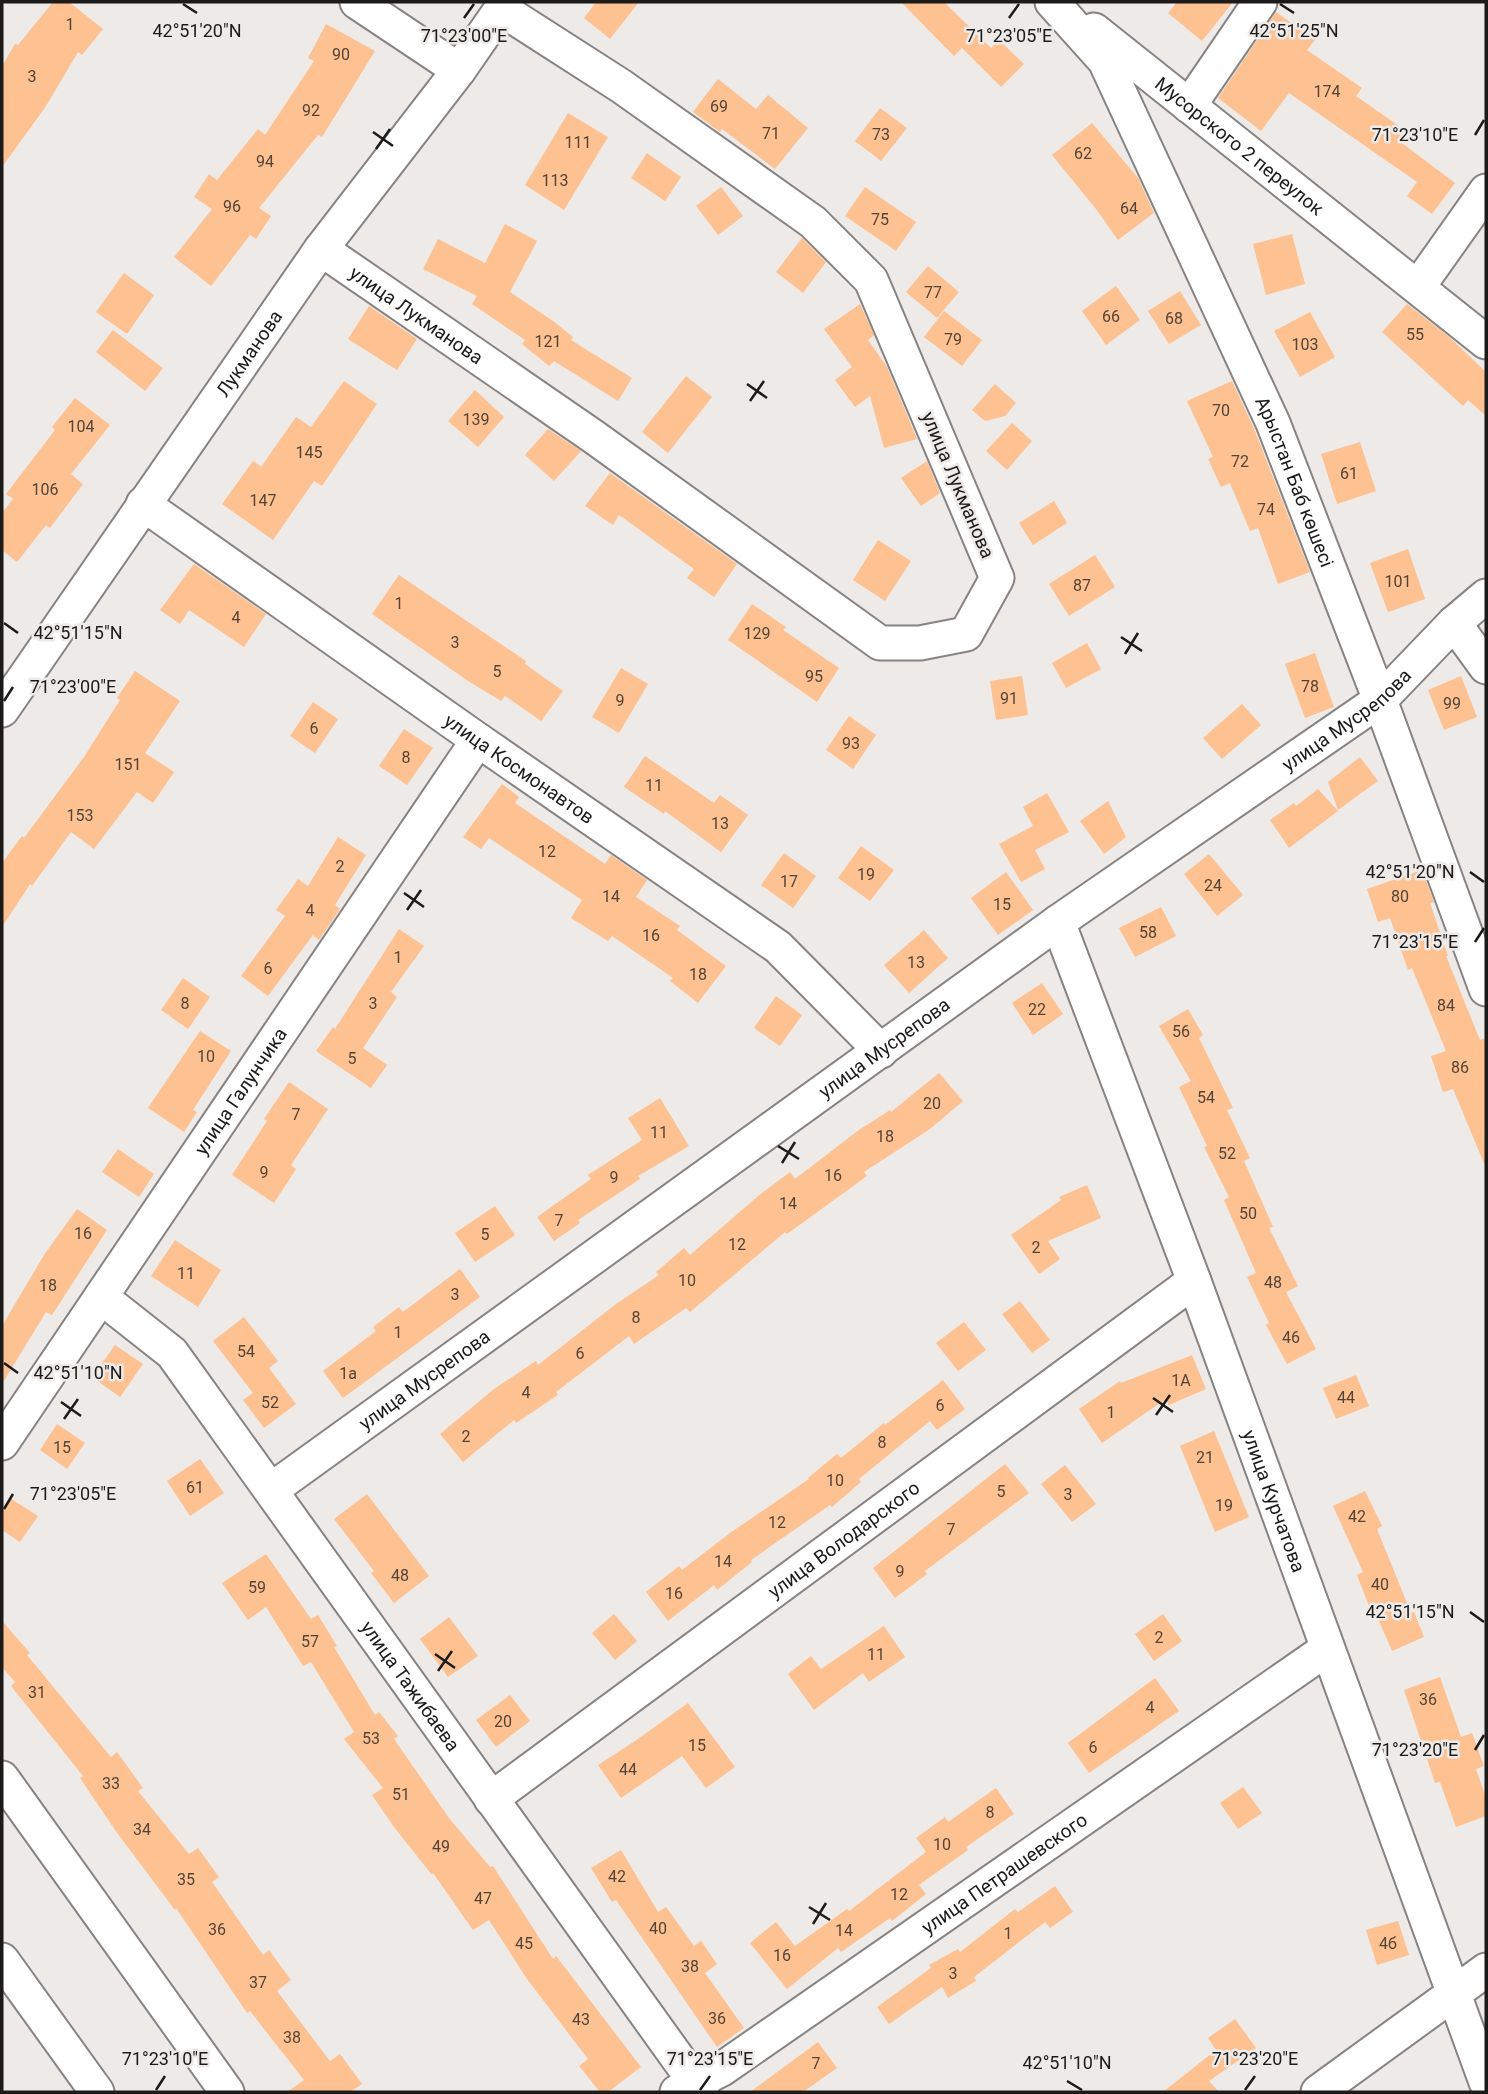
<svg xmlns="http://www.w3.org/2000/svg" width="1488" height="2094" font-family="Roboto,sans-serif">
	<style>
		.building { fill: #fec191 }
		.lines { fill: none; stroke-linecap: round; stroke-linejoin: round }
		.minor-casing { stroke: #868382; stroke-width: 37 }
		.minor { stroke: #fff; stroke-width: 33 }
		.ticks { fill: none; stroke: #1c1b1a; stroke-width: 2.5 }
		.labels { text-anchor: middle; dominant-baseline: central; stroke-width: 5; stroke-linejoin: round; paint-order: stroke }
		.number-label { font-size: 16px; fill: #544438 }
		.street-label { font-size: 19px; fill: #1c1b1a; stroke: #edeae8 }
		.ticks-label { font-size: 18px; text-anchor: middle; fill: #1c1b1a; stroke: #edeae8; stroke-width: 5; stroke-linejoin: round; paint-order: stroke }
	</style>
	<rect width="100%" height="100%" fill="#edeae8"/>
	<!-- building -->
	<g class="building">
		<polygon points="53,2 69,2 103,29 82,55 78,52 46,106 2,167 2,66 15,44 18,45"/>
		<polygon points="596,2 639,2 610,39 584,18"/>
		<polygon points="901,2 944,2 991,48 999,40 1024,64 1001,87 962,48 954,56"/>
		<polygon points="1177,2 1233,2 1202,41 1168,13"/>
		<polygon points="1276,12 1315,40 1307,50 1362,88 1356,96 1409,133 1402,143 1455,183 1432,214 1407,196 1417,182 1289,93 1261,131 1218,98"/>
		<polygon points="326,24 375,51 322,137 318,135 259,208 271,216 256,239 250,235 211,286 174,257 212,209 194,197 209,174 217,180 258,129 265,135 314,61 308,58"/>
		<polygon points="718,79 756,109 768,95 808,128 775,169 722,129 720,132 693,112"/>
		<polygon points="880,108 907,128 881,161 855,141"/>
		<polygon points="568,113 608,137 564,210 525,185"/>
		<polygon points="1092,123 1138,178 1154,213 1118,240 1096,209 1052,155"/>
		<polygon points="647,153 681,177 665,201 631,178"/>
		<polygon points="721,187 743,216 718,235 696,206"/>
		<polygon points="865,187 916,222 896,251 845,216"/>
		<polygon points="505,224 537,241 510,292 553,321 573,337 571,340 632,378 618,401 554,361 549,366 522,344 525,340 472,304 477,296 423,269 438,239 485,263"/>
		<polygon points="1292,234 1305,284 1266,295 1253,244"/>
		<polygon points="802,238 826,262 803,293 776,272"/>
		<polygon points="928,266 959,292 937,318 906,292"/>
		<polygon points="124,273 154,295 127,334 96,312"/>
		<polygon points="1116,286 1140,320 1106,345 1082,311"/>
		<polygon points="1180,291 1201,325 1169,344 1148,311"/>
		<polygon points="860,304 874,335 868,340 887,367 917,439 884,448 870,396 855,407 835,380 852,367 824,329"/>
		<polygon points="1407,304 1448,336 1486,372 1486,416 1468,400 1463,406 1382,332"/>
		<polygon points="369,306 417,339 397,370 348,339"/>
		<polygon points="944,311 982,340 962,366 924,337"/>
		<polygon points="1310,312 1335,357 1300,377 1274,331"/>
		<polygon points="113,330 163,368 145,391 96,352"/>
		<polygon points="686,376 712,397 668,453 642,432"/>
		<polygon points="344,381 377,404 322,486 314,481 273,540 222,504 253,461 261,467 296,417 311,427"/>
		<polygon points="1232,381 1255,431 1310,572 1278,584 1258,528 1250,531 1230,483 1221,487 1208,459 1213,457 1187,401"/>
		<polygon points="995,384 1016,403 1005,416 985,421 972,410"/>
		<polygon points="475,390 504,417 478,447 448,421"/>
		<polygon points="75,398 110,425 71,474 83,484 50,528 46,525 17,562 2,550 2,513 13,499 6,494 55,430 52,427"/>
		<polygon points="1012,423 1032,441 1007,470 986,451"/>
		<polygon points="548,429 581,451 554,481 525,455"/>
		<polygon points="1360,442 1376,491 1337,504 1321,454"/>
		<polygon points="927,461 940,493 921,506 901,478"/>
		<polygon points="610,473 737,564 714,597 687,578 694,569 619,515 613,525 585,506"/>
		<polygon points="1054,501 1067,523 1033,545 1019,523"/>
		<polygon points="878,540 911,561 885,601 853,580"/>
		<polygon points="1408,549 1425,599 1388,612 1370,563"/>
		<polygon points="1095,555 1115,587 1069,616 1049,584"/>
		<polygon points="194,564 266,614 244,647 189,610 180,624 160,610"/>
		<polygon points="399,575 526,661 525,664 563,691 541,721 505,696 501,701 468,681 372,614"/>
		<polygon points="752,604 786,627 783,630 839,668 817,702 728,640"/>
		<polygon points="1087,643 1101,669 1066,688 1052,663"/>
		<polygon points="1315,653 1334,707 1305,718 1285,664"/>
		<polygon points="621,668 648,684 619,733 592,717"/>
		<polygon points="135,671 180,701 145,753 174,772 153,803 137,792 94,849 71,832 32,886 30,884 2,927 2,863 22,836 24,838 84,757 120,700 117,698"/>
		<polygon points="1022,676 1028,715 996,720 990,681"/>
		<polygon points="1461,676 1477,717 1444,730 1428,690"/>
		<polygon points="313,702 338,719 315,753 290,736"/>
		<polygon points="1242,704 1261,725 1222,759 1203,738"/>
		<polygon points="849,716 876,735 853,769 826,750"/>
		<polygon points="404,729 433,748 407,785 379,766"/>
		<polygon points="645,756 714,803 720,795 748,815 721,852 665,811 664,814 624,787"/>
		<polygon points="1360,757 1378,781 1338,810 1328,782"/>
		<polygon points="502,784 519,797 515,803 605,864 611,855 647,880 636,897 680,926 677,930 726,966 698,1003 670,981 673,978 612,936 608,941 571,918 582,900 489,838 481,849 463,837"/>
		<polygon points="1318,789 1338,811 1289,848 1270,820 1294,803 1296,806"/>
		<polygon points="1047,793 1069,832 1035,850 1045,869 1021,882 999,844 1033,826 1023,807"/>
		<polygon points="1108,801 1126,837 1104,854 1080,821"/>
		<polygon points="338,837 366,855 335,905 340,909 319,940 313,935 268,996 241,976 285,916 276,910 298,879 308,886"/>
		<polygon points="861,846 894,870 870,901 838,878"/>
		<polygon points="784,853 816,876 793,908 761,885"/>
		<polygon points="1209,854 1243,895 1217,916 1184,874"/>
		<polygon points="1422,870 1434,902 1430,903 1448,956 1446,956 1480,1040 1486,1038 1486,1168 1453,1089 1443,1092 1431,1056 1446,1051 1412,968 1408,970 1390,918 1378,922 1367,889"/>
		<polygon points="1006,872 1033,910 998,935 971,898"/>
		<polygon points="1161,907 1176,936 1135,957 1119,928"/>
		<polygon points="399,929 424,946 391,992 397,997 363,1048 387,1065 371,1088 316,1051 333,1027 335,1029"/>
		<polygon points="924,930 948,958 909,993 884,965"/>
		<polygon points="183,978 210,997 188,1029 161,1010"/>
		<polygon points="1042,983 1063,1014 1033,1035 1012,1003"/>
		<polygon points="776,996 802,1015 780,1046 754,1028"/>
		<polygon points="1188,1009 1203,1035 1199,1038 1233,1108 1227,1110 1250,1158 1244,1161 1273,1227 1269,1228 1298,1286 1286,1292 1316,1349 1287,1364 1266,1325 1269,1323 1247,1277 1256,1273 1224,1200 1229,1197 1204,1147 1207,1146 1179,1087 1191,1081 1159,1026"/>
		<polygon points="200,1031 231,1051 193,1110 197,1112 184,1132 148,1108"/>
		<polygon points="939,1073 963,1101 930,1129 864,1172 867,1176 787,1234 785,1232 690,1312 686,1308 634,1344 629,1336 556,1392 558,1395 516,1423 514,1420 463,1462 440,1434 494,1389 536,1361 538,1365 616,1304 659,1275 656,1272 684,1248 690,1255 758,1196 790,1172 795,1179 859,1130 890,1110 891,1112"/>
		<polygon points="289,1082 328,1109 291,1165 296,1169 274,1203 232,1175 267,1121 264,1119"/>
		<polygon points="660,1098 689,1146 638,1176 640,1179 578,1220 580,1223 554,1241 537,1217 591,1179 588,1175 642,1140 628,1118"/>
		<polygon points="118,1149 154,1174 139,1197 102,1172"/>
		<polygon points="1087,1185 1101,1218 1048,1241 1060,1259 1039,1274 1011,1235 1061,1200 1059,1197"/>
		<polygon points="495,1206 515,1235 475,1262 455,1233"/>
		<polygon points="77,1209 107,1230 52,1315 46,1312 2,1384 2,1326 44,1255"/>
		<polygon points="175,1240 221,1270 198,1307 151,1276"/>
		<polygon points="460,1269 480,1297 343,1398 323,1371 376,1331 373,1327 399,1307 403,1312"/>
		<polygon points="1020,1301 1050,1340 1032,1353 1002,1314"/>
		<polygon points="244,1317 278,1361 269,1368 296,1404 264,1428 243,1400 253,1393 213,1341"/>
		<polygon points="964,1322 986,1350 958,1371 936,1343"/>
		<polygon points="115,1345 143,1364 120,1397 92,1377"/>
		<polygon points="1192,1355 1206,1389 1169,1405 1166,1399 1102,1443 1079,1409 1120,1381 1121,1383"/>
		<polygon points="1356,1375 1369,1406 1336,1419 1323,1388"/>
		<polygon points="943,1380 965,1409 937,1430 930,1421 859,1479 861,1482 832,1507 830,1505 751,1560 752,1562 717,1590 714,1585 668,1621 646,1592 679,1566 682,1570 730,1533 809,1479 808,1478 837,1454 841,1458 884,1423 885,1425"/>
		<polygon points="57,1424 85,1443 67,1469 40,1450"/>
		<polygon points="1214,1431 1249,1517 1215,1532 1180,1446"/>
		<polygon points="200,1459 224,1493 190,1516 167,1481"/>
		<polygon points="1005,1464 1029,1493 925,1571 927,1574 895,1598 873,1568"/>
		<polygon points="1065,1465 1096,1504 1072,1522 1041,1484"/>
		<polygon points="1365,1491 1382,1526 1377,1529 1411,1613 1414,1612 1424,1637 1392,1651 1372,1605 1369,1606 1357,1575 1363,1572 1333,1506"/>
		<polygon points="367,1494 429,1576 394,1603 371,1573 374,1571 334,1519"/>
		<polygon points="10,1498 38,1516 20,1542 2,1530 2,1511"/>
		<polygon points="266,1554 311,1619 318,1615 337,1646 334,1647 375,1715 379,1712 398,1736 394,1739 449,1818 490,1867 493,1866 553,1959 556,1956 641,2067 608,2092 600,2092 579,2066 588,2059 527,1979 489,1920 473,1930 433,1873 432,1875 394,1827 372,1795 383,1788 344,1739 354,1732 311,1662 303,1666 266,1607 248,1620 222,1583"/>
		<polygon points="614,1614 637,1641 615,1660 592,1633"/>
		<polygon points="1163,1614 1182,1641 1154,1661 1135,1634"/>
		<polygon points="449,1617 478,1656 448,1677 420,1639"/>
		<polygon points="2,1621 30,1653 27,1655 111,1757 117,1752 143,1788 138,1791 189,1854 198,1848 219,1877 212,1882 263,1955 269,1950 291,1980 277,1991 330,2061 340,2054 362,2084 350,2092 287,2092 304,2080 250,2011 247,2013 176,1908 175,1910 115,1830 80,1778 83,1776 11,1686 15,1682 2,1667"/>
		<polygon points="884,1626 905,1657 869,1682 863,1673 814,1710 788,1674 811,1656 821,1669"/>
		<polygon points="1440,1677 1461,1737 1472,1733 1484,1766 1476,1769 1486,1798 1486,1816 1456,1827 1440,1782 1435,1783 1404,1690"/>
		<polygon points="1155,1678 1179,1711 1089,1773 1068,1743"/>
		<polygon points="510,1695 530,1721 496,1747 476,1720"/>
		<polygon points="688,1703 735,1767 706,1788 682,1756 621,1798 598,1765 635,1741"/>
		<polygon points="1243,1787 1262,1813 1238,1829 1220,1803"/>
		<polygon points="996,1788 1014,1814 966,1847 968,1850 919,1885 926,1894 892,1921 890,1918 841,1952 838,1948 787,1989 750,1943 776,1922 795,1946 847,1909 849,1911 926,1852 916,1838 945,1817 948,1822"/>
		<polygon points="621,1850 658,1912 666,1907 694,1946 701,1941 717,1964 705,1973 744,2028 717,2047 616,1900 612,1902 591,1868"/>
		<polygon points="1055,1886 1073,1912 1050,1928 1045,1922 974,1977 976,1981 948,1998 942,1987 889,2024 877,2007 931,1968 929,1965 958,1949 960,1952 1015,1909 1018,1912"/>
		<polygon points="1398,1921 1409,1955 1377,1965 1366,1930"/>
		<polygon points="1235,2019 1256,2048 1209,2081 1219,2092 1163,2092 1216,2050 1208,2038"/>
		<polygon points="818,2042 837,2068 803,2092 750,2092"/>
	</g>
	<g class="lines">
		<!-- minor casing -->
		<g class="minor-casing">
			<g id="minor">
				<polyline points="357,2 459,70"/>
				<path id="s1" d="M1052,2L1105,61L1273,423L1380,700L1486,989"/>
				<path id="s2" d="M1094,30L1486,342"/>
				<polyline points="1189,106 1260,2"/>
				<path id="s3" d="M321,249L594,437L880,643H920L966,634L997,578L871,280L813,222L621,86L501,9"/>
				<polyline points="1418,287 1486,191"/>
				<path id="s4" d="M143,504L478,740L778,947L881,1051"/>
				<polyline points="1454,623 1486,667"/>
				<path id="s5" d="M2,710L321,249L459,70L506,2"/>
				<path id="s6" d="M1058,922L1194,1281L1486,2082"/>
				<path id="s7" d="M101,1297L172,1353L702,2092"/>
				<path id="s8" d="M2,1443L478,740"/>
				<path id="s9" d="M271,1490L1058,922L1380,700L1454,623L1486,596"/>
				<polyline points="2,1778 227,2092"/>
				<path id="s10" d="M491,1799L1194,1281"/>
				<polyline points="2,1960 97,2092"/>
				<path id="s11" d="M677,2092L722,2069L1327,1649"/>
				<polyline points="1318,2092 1486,1970"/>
			</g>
		</g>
		<!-- minor -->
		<use href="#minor" class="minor"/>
	</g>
	<!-- ticks -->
	<path class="ticks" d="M183,4L197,13M1280,4L1294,13M464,18L474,4M1009,18L1019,4M373,132L393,146M1475,135L1484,120M376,149L390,129M747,384L767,398M750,401L764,381M4,623L18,633M1121,637L1142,651M1125,654L1138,633M4,701L13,687M1470,872L1484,882M404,893L424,907M407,910L421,890M1475,942L1484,928M778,1146L799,1159M782,1163L795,1142M4,1363L18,1373M1153,1398L1173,1412M61,1402L81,1416M1156,1415L1170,1395M64,1419L78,1399M4,1509L13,1494M1470,1612L1484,1622M435,1654L455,1668M438,1671L452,1651M1475,1750L1484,1735M809,1907L830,1920M813,1924L826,1903M1067,2081L1082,2090M156,2090L165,2076M700,2090L710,2076M1245,2090L1255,2076"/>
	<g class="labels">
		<!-- number labels -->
		<g class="number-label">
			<text x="70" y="24">1</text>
			<text x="341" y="54">90</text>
			<text x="32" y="76">3</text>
			<text x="1327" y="91">174</text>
			<text x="719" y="106">69</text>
			<text x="311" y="110">92</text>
			<text x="771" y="133">71</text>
			<text x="881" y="134">73</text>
			<text x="578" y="142">111</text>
			<text x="1083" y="153">62</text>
			<text x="265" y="161">94</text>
			<text x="555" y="180">113</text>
			<text x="232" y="206">96</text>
			<text x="1129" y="208">64</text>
			<text x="880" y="219">75</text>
			<text x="933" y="292">77</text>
			<text x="1111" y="316">66</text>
			<text x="1174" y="318">68</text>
			<text x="1415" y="334">55</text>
			<text x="953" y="339">79</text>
			<text x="548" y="341">121</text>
			<text x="1305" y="344">103</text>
			<text x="1221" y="410">70</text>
			<text x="476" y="419">139</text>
			<text x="81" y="426">104</text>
			<text x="309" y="452">145</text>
			<text x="1240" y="461">72</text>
			<text x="1349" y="473">61</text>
			<text x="45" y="489">106</text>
			<text x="263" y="500">147</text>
			<text x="1266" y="509">74</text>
			<text x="1398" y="581">101</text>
			<text x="1082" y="585">87</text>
			<text x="399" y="603">1</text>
			<text x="236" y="617">4</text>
			<text x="757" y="633">129</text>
			<text x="455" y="642">3</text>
			<text x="497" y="671">5</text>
			<text x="814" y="676">95</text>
			<text x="1310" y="686">78</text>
			<text x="1009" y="698">91</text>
			<text x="620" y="700">9</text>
			<text x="1452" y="703">99</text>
			<text x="314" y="728">6</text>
			<text x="851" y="743">93</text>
			<text x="406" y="757">8</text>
			<text x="128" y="764">151</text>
			<text x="654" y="785">11</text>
			<text x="80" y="815">153</text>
			<text x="720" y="823">13</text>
			<text x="547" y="851">12</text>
			<text x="340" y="866">2</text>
			<text x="866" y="874">19</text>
			<text x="789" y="881">17</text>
			<text x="1213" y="885">24</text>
			<text x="611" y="896">14</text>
			<text x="1400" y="896">80</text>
			<text x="1002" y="904">15</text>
			<text x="310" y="910">4</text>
			<text x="1148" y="932">58</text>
			<text x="651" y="935">16</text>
			<text x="398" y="957">1</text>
			<text x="916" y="962">13</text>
			<text x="268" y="968">6</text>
			<text x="698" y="974">18</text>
			<text x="185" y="1003">8</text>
			<text x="373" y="1003">3</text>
			<text x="1446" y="1005">84</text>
			<text x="1037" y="1009">22</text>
			<text x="1181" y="1031">56</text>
			<text x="206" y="1056">10</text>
			<text x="352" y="1058">5</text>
			<text x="1460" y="1067">86</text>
			<text x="1206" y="1097">54</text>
			<text x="932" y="1103">20</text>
			<text x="296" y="1114">7</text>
			<text x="659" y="1132">11</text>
			<text x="885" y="1136">18</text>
			<text x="1227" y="1153">52</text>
			<text x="264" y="1172">9</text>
			<text x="833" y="1175">16</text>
			<text x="614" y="1177">9</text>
			<text x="788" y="1203">14</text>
			<text x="1248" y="1213">50</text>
			<text x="559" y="1220">7</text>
			<text x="83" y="1233">16</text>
			<text x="485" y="1234">5</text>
			<text x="737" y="1244">12</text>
			<text x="1036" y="1247">2</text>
			<text x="186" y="1273">11</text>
			<text x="687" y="1280">10</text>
			<text x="1273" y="1282">48</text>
			<text x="48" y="1285">18</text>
			<text x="455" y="1294">3</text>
			<text x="636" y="1317">8</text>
			<text x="398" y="1332">1</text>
			<text x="1291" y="1337">46</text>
			<text x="246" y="1351">54</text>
			<text x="580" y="1353">6</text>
			<text x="348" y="1373">1а</text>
			<text x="1181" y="1380">1А</text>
			<text x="526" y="1392">4</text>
			<text x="1346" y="1397">44</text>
			<text x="270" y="1402">52</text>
			<text x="940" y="1405">6</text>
			<text x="1111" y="1412">1</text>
			<text x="466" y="1436">2</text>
			<text x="882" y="1442">8</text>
			<text x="62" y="1447">15</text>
			<text x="1205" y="1457">21</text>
			<text x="835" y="1480">10</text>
			<text x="195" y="1487">61</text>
			<text x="1001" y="1491">5</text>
			<text x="1068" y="1494">3</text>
			<text x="1224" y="1505">19</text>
			<text x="1357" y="1516">42</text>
			<text x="777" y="1522">12</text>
			<text x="951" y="1529">7</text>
			<text x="723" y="1561">14</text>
			<text x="900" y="1571">9</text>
			<text x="400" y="1575">48</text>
			<text x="1380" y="1584">40</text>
			<text x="257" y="1587">59</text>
			<text x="674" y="1593">16</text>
			<text x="1159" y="1637">2</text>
			<text x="310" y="1641">57</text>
			<text x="876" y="1654">11</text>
			<text x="37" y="1692">31</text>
			<text x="1428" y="1699">36</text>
			<text x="1150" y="1707">4</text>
			<text x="503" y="1721">20</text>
			<text x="371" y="1738">53</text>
			<text x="697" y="1745">15</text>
			<text x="1093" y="1747">6</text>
			<text x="628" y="1769">44</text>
			<text x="111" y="1783">33</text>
			<text x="401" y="1794">51</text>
			<text x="990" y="1812">8</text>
			<text x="142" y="1829">34</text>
			<text x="942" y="1844">10</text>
			<text x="441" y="1846">49</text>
			<text x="617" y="1876">42</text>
			<text x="186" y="1879">35</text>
			<text x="899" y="1894">12</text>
			<text x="483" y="1898">47</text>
			<text x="658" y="1928">40</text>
			<text x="217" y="1929">36</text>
			<text x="844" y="1930">14</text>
			<text x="1008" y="1933">1</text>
			<text x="524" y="1943">45</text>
			<text x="1388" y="1943">4б</text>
			<text x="782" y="1955">16</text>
			<text x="690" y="1966">38</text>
			<text x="953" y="1973">3</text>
			<text x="258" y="1982">37</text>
			<text x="717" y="2018">36</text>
			<text x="581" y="2019">43</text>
			<text x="292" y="2037">38</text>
			<text x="816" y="2063">7</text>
		</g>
		<!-- street labels -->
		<g class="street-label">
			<text stroke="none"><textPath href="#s2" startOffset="186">Мусорского 2 переулок</textPath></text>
			<text stroke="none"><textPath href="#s3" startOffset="116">улица Лукманова</textPath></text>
			<text stroke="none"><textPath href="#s5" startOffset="434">Лукманова</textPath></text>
			<text stroke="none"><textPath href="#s1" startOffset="541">Арыстан Баб көшесі</textPath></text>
			<text transform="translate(958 485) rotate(67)">улица Лукманова</text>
			<text stroke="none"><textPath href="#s9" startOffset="1323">улица Мусрепова</textPath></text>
			<text stroke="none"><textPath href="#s4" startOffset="460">улица Космонавтов</textPath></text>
			<text stroke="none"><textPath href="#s9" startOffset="756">улица Мусрепова</textPath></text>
			<text stroke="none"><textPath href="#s8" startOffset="425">улица Галунчика</textPath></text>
			<text stroke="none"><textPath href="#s9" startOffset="189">улица Мусрепова</textPath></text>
			<text stroke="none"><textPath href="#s6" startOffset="618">улица Курчатова</textPath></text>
			<text stroke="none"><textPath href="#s10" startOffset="438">улица Володарского</textPath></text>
			<text stroke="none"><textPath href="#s7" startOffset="500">улица Тажибаева</textPath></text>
			<text stroke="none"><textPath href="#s11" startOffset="394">улица Петрашевского</textPath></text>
		</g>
	</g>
	<g class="ticks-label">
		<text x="197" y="37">42°51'20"N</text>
		<text x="1294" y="37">42°51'25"N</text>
		<text x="1009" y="42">71°23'05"E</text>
		<text x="464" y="42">71°23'00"E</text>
		<text x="1415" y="141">71°23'10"E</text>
		<text x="78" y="639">42°51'15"N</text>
		<text x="73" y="693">71°23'00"E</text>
		<text x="1410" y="878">42°51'20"N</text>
		<text x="1415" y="948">71°23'15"E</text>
		<text x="78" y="1379">42°51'10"N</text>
		<text x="73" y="1500">71°23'05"E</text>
		<text x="1410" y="1618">42°51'15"N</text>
		<text x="1415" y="1756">71°23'20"E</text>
		<text x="165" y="2065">71°23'10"E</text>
		<text x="710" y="2065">71°23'15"E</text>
		<text x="1255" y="2065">71°23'20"E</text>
		<text x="1067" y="2069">42°51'10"N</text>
	</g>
	<!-- border -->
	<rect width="1488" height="2094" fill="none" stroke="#1c1b1a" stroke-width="7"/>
</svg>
